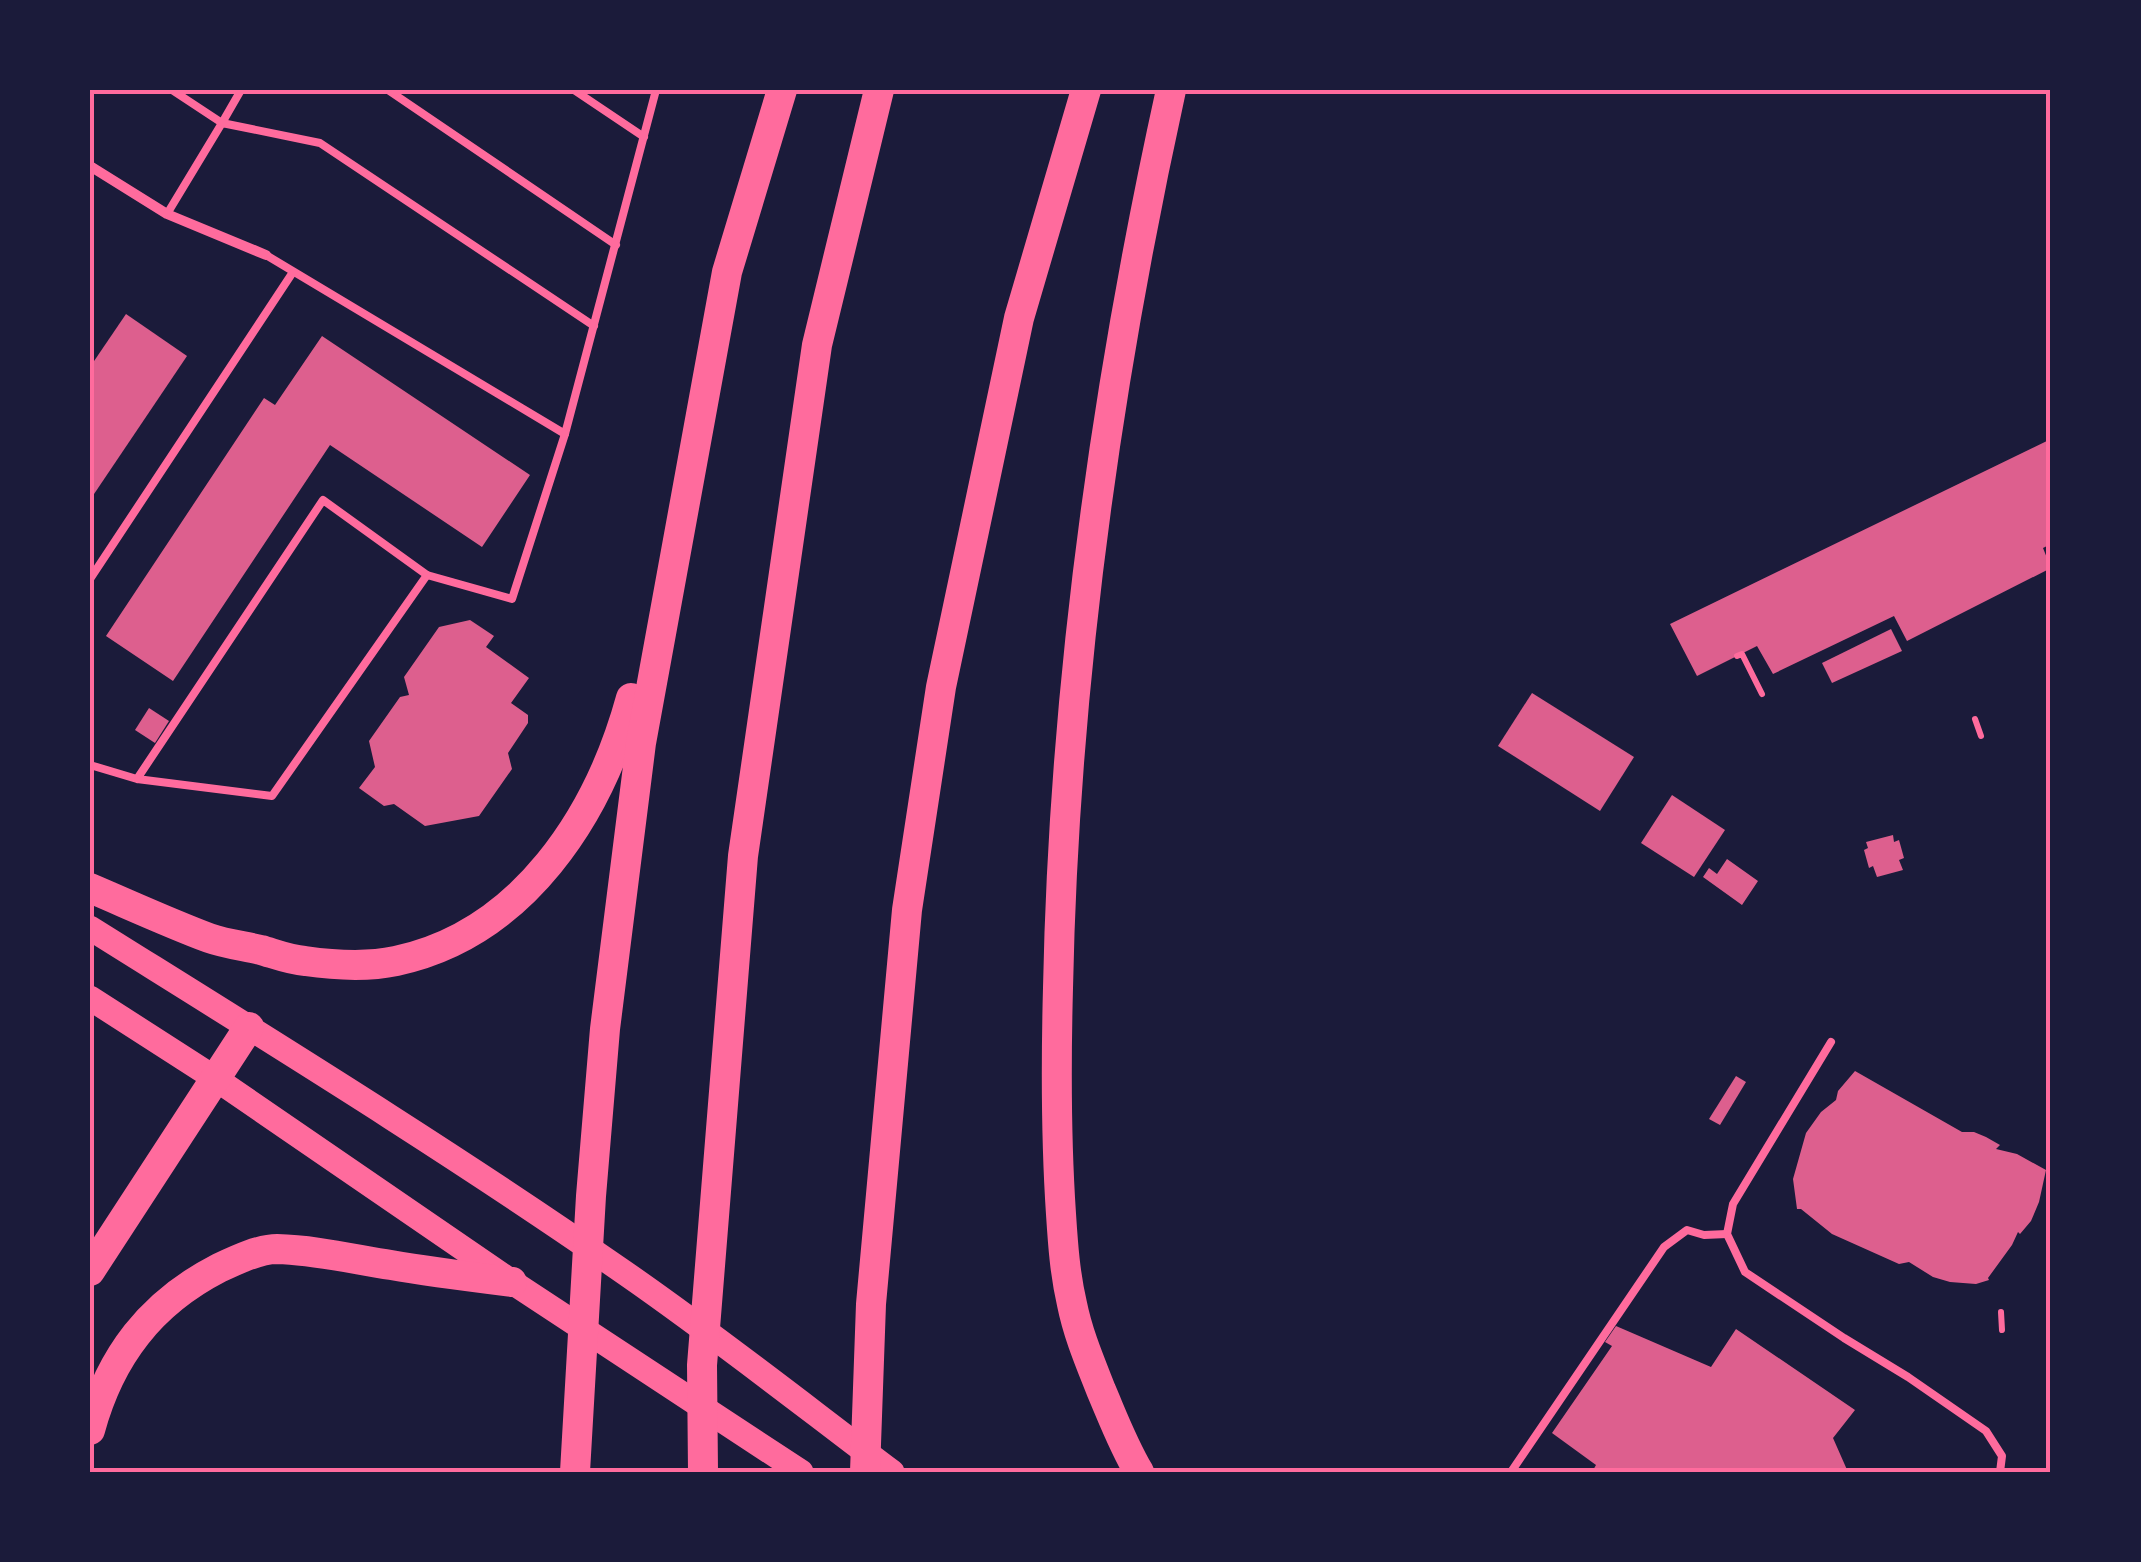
<svg xmlns="http://www.w3.org/2000/svg" width="2141" height="1562" font-family="Signika,sans-serif">
	<style>
		.building { fill: #dd5f8e }
		.lines { fill: none; stroke-linecap: round; stroke-linejoin: round }
		.path { stroke: #ff6b9d; stroke-width: 6 }
		.service { stroke: #ff6b9d; stroke-width: 8 }
		.minor { stroke: #ff6b9d; stroke-width: 10 }
		.primary { stroke: #ff6b9d; stroke-width: 25 }
		.motorway { stroke: #ff6b9d; stroke-width: 30 }
		.neatline { fill: none; stroke: #ff6b9d; stroke-width: 4 }
	</style>
	<rect width="100%" height="100%" fill="#1b1b3a"/>
	<!-- building -->
	<g class="building">
		<polygon points="126,314 187,356 90,500 90,367"/>
		<polygon points="322,336 530,475 482,547 330,445 173,681 106,636 264,398 275,405"/>
		<polygon points="2051,439 2051,544 2043,548 2051,568 1907,641 1894,616 1773,674 1757,646 1697,676 1670,624"/>
		<polygon points="470,620 494,636 486,647 529,678 511,703 528,715 528,723 508,753 512,769 479,816 425,826 394,804 384,806 359,788 375,767 369,741 400,697 409,695 404,677 439,627"/>
		<polygon points="1891,629 1902,651 1832,683 1822,663"/>
		<polygon points="1532,693 1634,757 1600,811 1498,746"/>
		<polygon points="149,708 169,721 155,743 135,730"/>
		<polygon points="1672,795 1725,830 1694,877 1641,843"/>
		<polygon points="1893,835 1894,842 1899,840 1904,858 1899,860 1903,870 1877,877 1873,866 1869,868 1864,850 1868,848 1866,842"/>
		<polygon points="1727,859 1758,881 1742,905 1703,877 1709,868 1717,874"/>
		<polygon points="1855,1071 1962,1132 1974,1132 1986,1137 2000,1145 1996,1149 2017,1154 2046,1170 2039,1202 2031,1221 2020,1234 2018,1232 2012,1245 1988,1278 1989,1280 1976,1284 1950,1282 1933,1277 1909,1262 1899,1264 1832,1234 1801,1209 1797,1209 1793,1179 1806,1133 1821,1112 1836,1100 1838,1091"/>
		<polygon points="1736,1076 1746,1082 1720,1125 1709,1119"/>
		<polygon points="1616,1326 1711,1367 1736,1329 1855,1410 1833,1438 1848,1472 1592,1472 1596,1465 1552,1433 1612,1346 1605,1342"/>
	</g>
	<g class="lines">
		<!-- path -->
		<g class="path">
			<polyline points="1737,656 1742,654 1762,694"/>
			<polyline points="1975,719 1981,736"/>
			<polyline points="2001,1312 2002,1330"/>
		</g>
		<!-- service -->
		<g class="service">
			<polyline points="172,90 222,123 241,90"/>
			<polyline points="388,90 616,245"/>
			<polyline points="574,90 644,137"/>
			<polyline points="167,214 222,123 320,143 594,326"/>
			<polyline points="266,255 565,434 656,90"/>
			<polyline points="427,575 512,599 565,434"/>
			<polyline points="90,579 293,272"/>
			<polyline points="90,765 137,779 272,796 427,575 323,500 137,779"/>
			<polyline points="1831,1042 1733,1204 1727,1234 1745,1272 1844,1338 1908,1377 1986,1431 2002,1456 2000,1472"/>
			<polyline points="1511,1472 1664,1247 1687,1230 1704,1235 1727,1234"/>
		</g>
		<!-- minor -->
		<polyline class="minor" points="90,166 167,214 266,255"/>
		<!-- primary -->
		<g class="primary">
			<path d="M90,928C269,1040 451,1152 625,1273C716,1336 803,1405 892,1472"/>
			<polyline points="90,998 216,1079 512,1282 801,1472"/>
		</g>
		<!-- motorway -->
		<g class="motorway">
			<path d="M90,888C130,905 169,923 209,938C226,944 244,946 261,950C275,954 290,960 305,961C333,965 368,967 396,961C523,934 599,815 631,698"/>
			<polyline points="90,1271 249,1027"/>
			<path d="M90,1430C110,1356 151,1303 219,1268C236,1260 259,1249 277,1249C315,1250 353,1259 391,1265C431,1272 472,1277 512,1282"/>
			<polyline points="575,1472 591,1196 605,1029 641,743 727,272 782,90"/>
			<polyline points="703,1472 702,1365 743,856 817,345 879,90"/>
			<polyline points="865,1472 871,1304 907,910 941,687 1019,318 1086,90"/>
			<path d="M1139,1472C1123,1445 1113,1418 1101,1390C1090,1362 1078,1334 1072,1304C1065,1274 1063,1245 1061,1214C1056,1139 1056,1063 1058,988C1064,685 1106,385 1171,90"/>
		</g>
	</g>
	<!-- border -->
	<rect width="2141" height="1562" fill="none" stroke="#1b1b3a" stroke-width="185"/>
	<rect x="92" y="92" width="1956" height="1378" class="neatline"/>
</svg>
